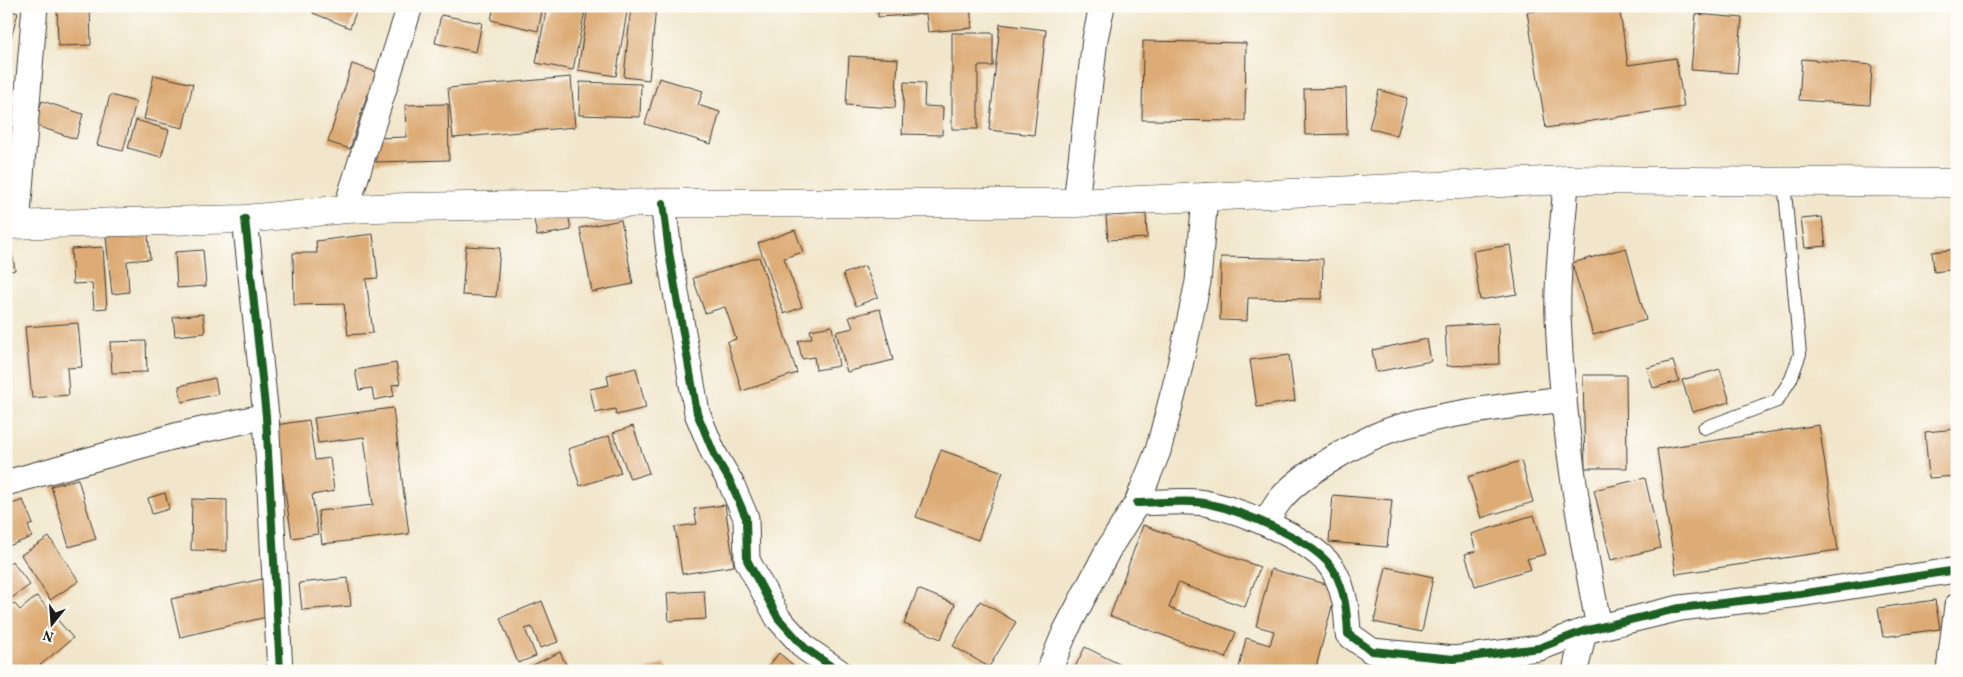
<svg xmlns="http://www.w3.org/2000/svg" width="1963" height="677" font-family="Vollkorn,serif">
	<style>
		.building { fill: #ddab74 }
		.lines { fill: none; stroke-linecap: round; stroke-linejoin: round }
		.service-casing { stroke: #3c3a36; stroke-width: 14 }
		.minor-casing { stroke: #3c3a36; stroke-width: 27 }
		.secondary-casing { stroke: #3c3a36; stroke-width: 29 }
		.service { stroke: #fff; stroke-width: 12 }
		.minor { stroke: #fff; stroke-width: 25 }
		.secondary { stroke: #fff; stroke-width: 28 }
		.cycleway-casing { stroke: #fdfcf7; stroke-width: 11 }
		.cycleway { stroke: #1b5e20; stroke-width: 8 }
	</style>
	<rect width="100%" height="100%" fill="#fdfcf7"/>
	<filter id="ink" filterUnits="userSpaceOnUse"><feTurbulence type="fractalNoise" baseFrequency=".02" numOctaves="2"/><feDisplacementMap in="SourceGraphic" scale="10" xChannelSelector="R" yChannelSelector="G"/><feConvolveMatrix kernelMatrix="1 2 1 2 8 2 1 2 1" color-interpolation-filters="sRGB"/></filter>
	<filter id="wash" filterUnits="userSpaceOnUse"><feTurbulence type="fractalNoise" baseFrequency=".0096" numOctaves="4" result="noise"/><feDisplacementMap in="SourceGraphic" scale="20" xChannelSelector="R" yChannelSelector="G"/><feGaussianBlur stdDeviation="1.12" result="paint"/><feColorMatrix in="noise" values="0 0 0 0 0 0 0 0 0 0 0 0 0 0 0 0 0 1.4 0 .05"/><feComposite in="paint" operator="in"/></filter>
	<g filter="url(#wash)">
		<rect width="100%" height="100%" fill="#f1e6cb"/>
		<g id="blocks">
			<!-- building -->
			<g class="building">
				<polygon points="57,6 90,6 91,45 58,46"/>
				<polygon points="316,6 358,6 350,28 313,13"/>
				<polygon points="494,6 543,6 538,31 491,20"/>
				<polygon points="547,6 586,6 573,70 536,63"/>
				<polygon points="588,6 628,6 616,76 578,70"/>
				<polygon points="631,6 656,6 649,80 624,77"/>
				<polygon points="878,6 970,6 972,28 928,32 926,14 878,17"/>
				<polygon points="1565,6 1619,6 1628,65 1676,58 1684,107 1546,128 1527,12"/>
				<polygon points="6,9 18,13 7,52 6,52"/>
				<polygon points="1696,14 1742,18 1737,73 1691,70"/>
				<polygon points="441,15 482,23 476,52 435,43"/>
				<polygon points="1000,24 1046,30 1034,135 989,130"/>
				<polygon points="952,33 993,33 993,66 978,66 978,129 952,129"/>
				<polygon points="1143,41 1246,43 1245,121 1142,120"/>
				<polygon points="849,56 898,59 895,108 846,105"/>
				<polygon points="1802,59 1872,65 1870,105 1799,100"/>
				<polygon points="352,64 383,74 376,98 367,95 350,149 328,142"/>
				<polygon points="154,75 193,84 183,128 144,119"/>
				<polygon points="571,77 575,127 453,138 448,88"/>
				<polygon points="659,78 703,91 698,105 720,112 711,144 645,124"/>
				<polygon points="580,82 641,84 640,117 579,115"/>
				<polygon points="904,82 925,83 924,106 943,107 942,135 902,134"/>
				<polygon points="1346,88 1347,134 1305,135 1304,89"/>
				<polygon points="1379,90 1407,98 1397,136 1369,128"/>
				<polygon points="110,95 136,102 123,151 97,145"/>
				<polygon points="42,101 83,114 76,139 34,125"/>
				<polygon points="448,104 449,160 376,162 376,138 406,137 405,105"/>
				<polygon points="6,112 22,114 15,163 6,162"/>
				<polygon points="136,120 169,130 161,157 128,148"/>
				<polygon points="568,213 571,230 537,236 534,219"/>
				<polygon points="1146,214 1147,238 1108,240 1106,216"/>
				<polygon points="1822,217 1826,246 1805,248 1801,219"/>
				<polygon points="621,220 633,284 592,292 580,228"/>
				<polygon points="795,230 803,252 784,258 802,307 784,314 758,243"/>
				<polygon points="148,234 150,259 127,261 129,292 112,294 106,237"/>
				<polygon points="373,234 378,278 366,279 373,333 348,335 344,304 294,305 293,253 317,253 316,241"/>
				<polygon points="10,242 15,270 6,272 6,243"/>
				<polygon points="1510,245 1517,294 1480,300 1473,251"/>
				<polygon points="466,246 500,248 496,297 462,295"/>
				<polygon points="103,247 107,308 94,309 92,283 73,284 71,249"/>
				<polygon points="1626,248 1646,320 1593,335 1572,263"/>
				<polygon points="1957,249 1957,269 1934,272 1932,252"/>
				<polygon points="203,250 206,286 177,288 175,252"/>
				<polygon points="759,257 797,373 742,391 727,342 736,339 725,307 705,313 693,278"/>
				<polygon points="1221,257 1323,259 1322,299 1248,298 1247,321 1220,320"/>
				<polygon points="865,266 878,297 856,306 843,274"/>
				<polygon points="880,309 893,360 847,372 836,332 853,328 849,317"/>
				<polygon points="203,314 205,333 175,336 173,317"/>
				<polygon points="78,323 82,367 67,368 69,395 32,398 25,327"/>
				<polygon points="1498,323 1499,364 1447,366 1445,326"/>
				<polygon points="832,326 839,366 816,370 814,357 802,359 798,341 812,338 810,330"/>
				<polygon points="1427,339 1431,361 1376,372 1372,350"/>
				<polygon points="146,341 147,372 112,373 110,342"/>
				<polygon points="1289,355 1295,401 1257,407 1250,360"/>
				<polygon points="1673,361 1679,381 1653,388 1647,368"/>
				<polygon points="396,363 400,384 392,385 394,396 374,400 372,388 359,390 355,370"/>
				<polygon points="636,368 646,408 616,415 615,409 595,413 590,389 609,385 607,375"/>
				<polygon points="1720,369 1730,402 1692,412 1682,380"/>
				<polygon points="1583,375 1626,375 1627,468 1585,468"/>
				<polygon points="215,378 218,394 182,402 179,386"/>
				<polygon points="393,408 409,534 322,544 318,511 373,505 364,437 318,443 314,418"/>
				<polygon points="309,420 315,460 330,458 334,491 312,495 318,534 292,538 275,425"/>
				<polygon points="1819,425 1838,550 1676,574 1657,449"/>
				<polygon points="633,426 649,473 630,479 613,433"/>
				<polygon points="1957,429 1957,476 1929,478 1925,432"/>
				<polygon points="609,436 621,473 580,486 568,449"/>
				<polygon points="941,450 1003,472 978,540 916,517"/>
				<polygon points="1521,461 1533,502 1481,518 1468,477"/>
				<polygon points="1645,478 1661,548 1611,560 1594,490"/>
				<polygon points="78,479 96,539 69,547 51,486"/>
				<polygon points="165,493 169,509 152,514 148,498"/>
				<polygon points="1333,495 1392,500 1387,547 1329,542"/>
				<polygon points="192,499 227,500 227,551 191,550"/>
				<polygon points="23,500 33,524 28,526 32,537 6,547 6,506"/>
				<polygon points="725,505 734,566 682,574 675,527 697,524 694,509"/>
				<polygon points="1534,515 1546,554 1527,559 1531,569 1475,586 1465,554 1476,551 1471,534"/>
				<polygon points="1143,525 1260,567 1245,607 1178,583 1169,608 1236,632 1226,658 1110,616"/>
				<polygon points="49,537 79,581 50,600 21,555"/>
				<polygon points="12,561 30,585 6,602 6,566"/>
				<polygon points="1386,567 1433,577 1422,632 1374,622"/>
				<polygon points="1271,569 1337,587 1315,671 1250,671 1239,668 1246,638 1270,645 1274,631 1256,626"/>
				<polygon points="348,578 351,606 302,610 299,583"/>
				<polygon points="262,579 271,616 180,637 171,599"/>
				<polygon points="918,589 955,604 941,639 904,624"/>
				<polygon points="704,591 706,619 669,621 667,593"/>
				<polygon points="37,596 73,638 33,671 30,671 26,665 19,671 6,671 6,609 14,603 20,610"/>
				<polygon points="1935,600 1940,629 1883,637 1878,608"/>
				<polygon points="542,601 558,642 540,648 532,627 525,629 536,656 518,663 500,618"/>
				<polygon points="980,601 1016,622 989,667 953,646"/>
				<polygon points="1085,647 1133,671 1073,671"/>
				<polygon points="560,652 569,671 521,671"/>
				<polygon points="779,653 800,671 765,671"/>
				<polygon points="664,663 667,671 643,671"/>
				<polygon points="1514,664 1546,670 1546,671 1512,671"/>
			</g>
		</g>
	</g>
	<g filter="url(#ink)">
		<use href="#blocks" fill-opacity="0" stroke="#3c3a36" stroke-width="1"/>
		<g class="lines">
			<!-- service casing -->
			<g class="service-casing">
				<polyline id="service" points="1704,428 1777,401 1791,379 1800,354 1784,181"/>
			</g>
			<!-- minor casing -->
			<g class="minor-casing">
				<g id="minor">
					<path d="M1566,180C1564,223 1556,274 1558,316C1562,421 1579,524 1599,627"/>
					<polyline points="663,203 669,252 697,413 714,454 731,483 746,518 747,560 778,618 805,648 838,671"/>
					<polyline points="1076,203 1095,39 1102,6"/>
					<polyline points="346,209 410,6"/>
					<polyline points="245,219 266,416 280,671"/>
					<polyline points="17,225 35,6"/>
					<polyline points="6,483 179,435 266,416"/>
					<path d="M1137,503C1157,503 1191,499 1209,504C1242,511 1317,541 1334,571C1345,591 1347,612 1348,634L1372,651L1454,659L1539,648L1584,631L1680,608L1800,594L1957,570"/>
					<path d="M1266,523C1270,516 1274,507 1280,500C1301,473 1369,435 1403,426C1455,411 1511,406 1564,399"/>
					<polyline points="1049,671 1065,632 1108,550 1137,503 1158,451 1177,379 1198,282 1205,196"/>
					<polyline points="1575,671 1584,631"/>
					<polyline points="1949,671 1957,606"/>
				</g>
			</g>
			<!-- secondary casing -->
			<g class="secondary-casing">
				<polyline id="secondary" points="6,225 245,219 346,209 408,207 663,203 1076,203 1566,180 1957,183"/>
			</g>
			<!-- service -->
			<use href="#service" class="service"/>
			<!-- minor -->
			<use href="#minor" class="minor"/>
			<!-- secondary -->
			<use href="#secondary" class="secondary"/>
			<!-- cycleway casing -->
			<g class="cycleway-casing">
				<g id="cycleway">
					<polyline points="663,203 669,252 697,413 714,454 731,483 746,518 747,560 778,618 805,648 838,671"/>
					<polyline points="245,219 266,416 280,671"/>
					<path d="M1137,503C1157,503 1191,499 1209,504C1242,511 1317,541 1334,571C1345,591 1347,612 1348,634L1372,651L1454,659L1539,648L1584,631L1680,608L1800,594L1957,570"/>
				</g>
			</g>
			<!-- cycleway -->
			<use href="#cycleway" class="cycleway"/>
		</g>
	</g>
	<!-- margin -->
	<rect width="1963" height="677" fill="none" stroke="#fdfcf7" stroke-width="25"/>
	<!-- north arrow -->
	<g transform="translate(52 624) rotate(197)" stroke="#fdfcf7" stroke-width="4" paint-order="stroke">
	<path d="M0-4L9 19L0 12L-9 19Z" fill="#1c1c1c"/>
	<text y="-8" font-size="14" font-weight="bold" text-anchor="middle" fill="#1c1c1c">N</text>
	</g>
</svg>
